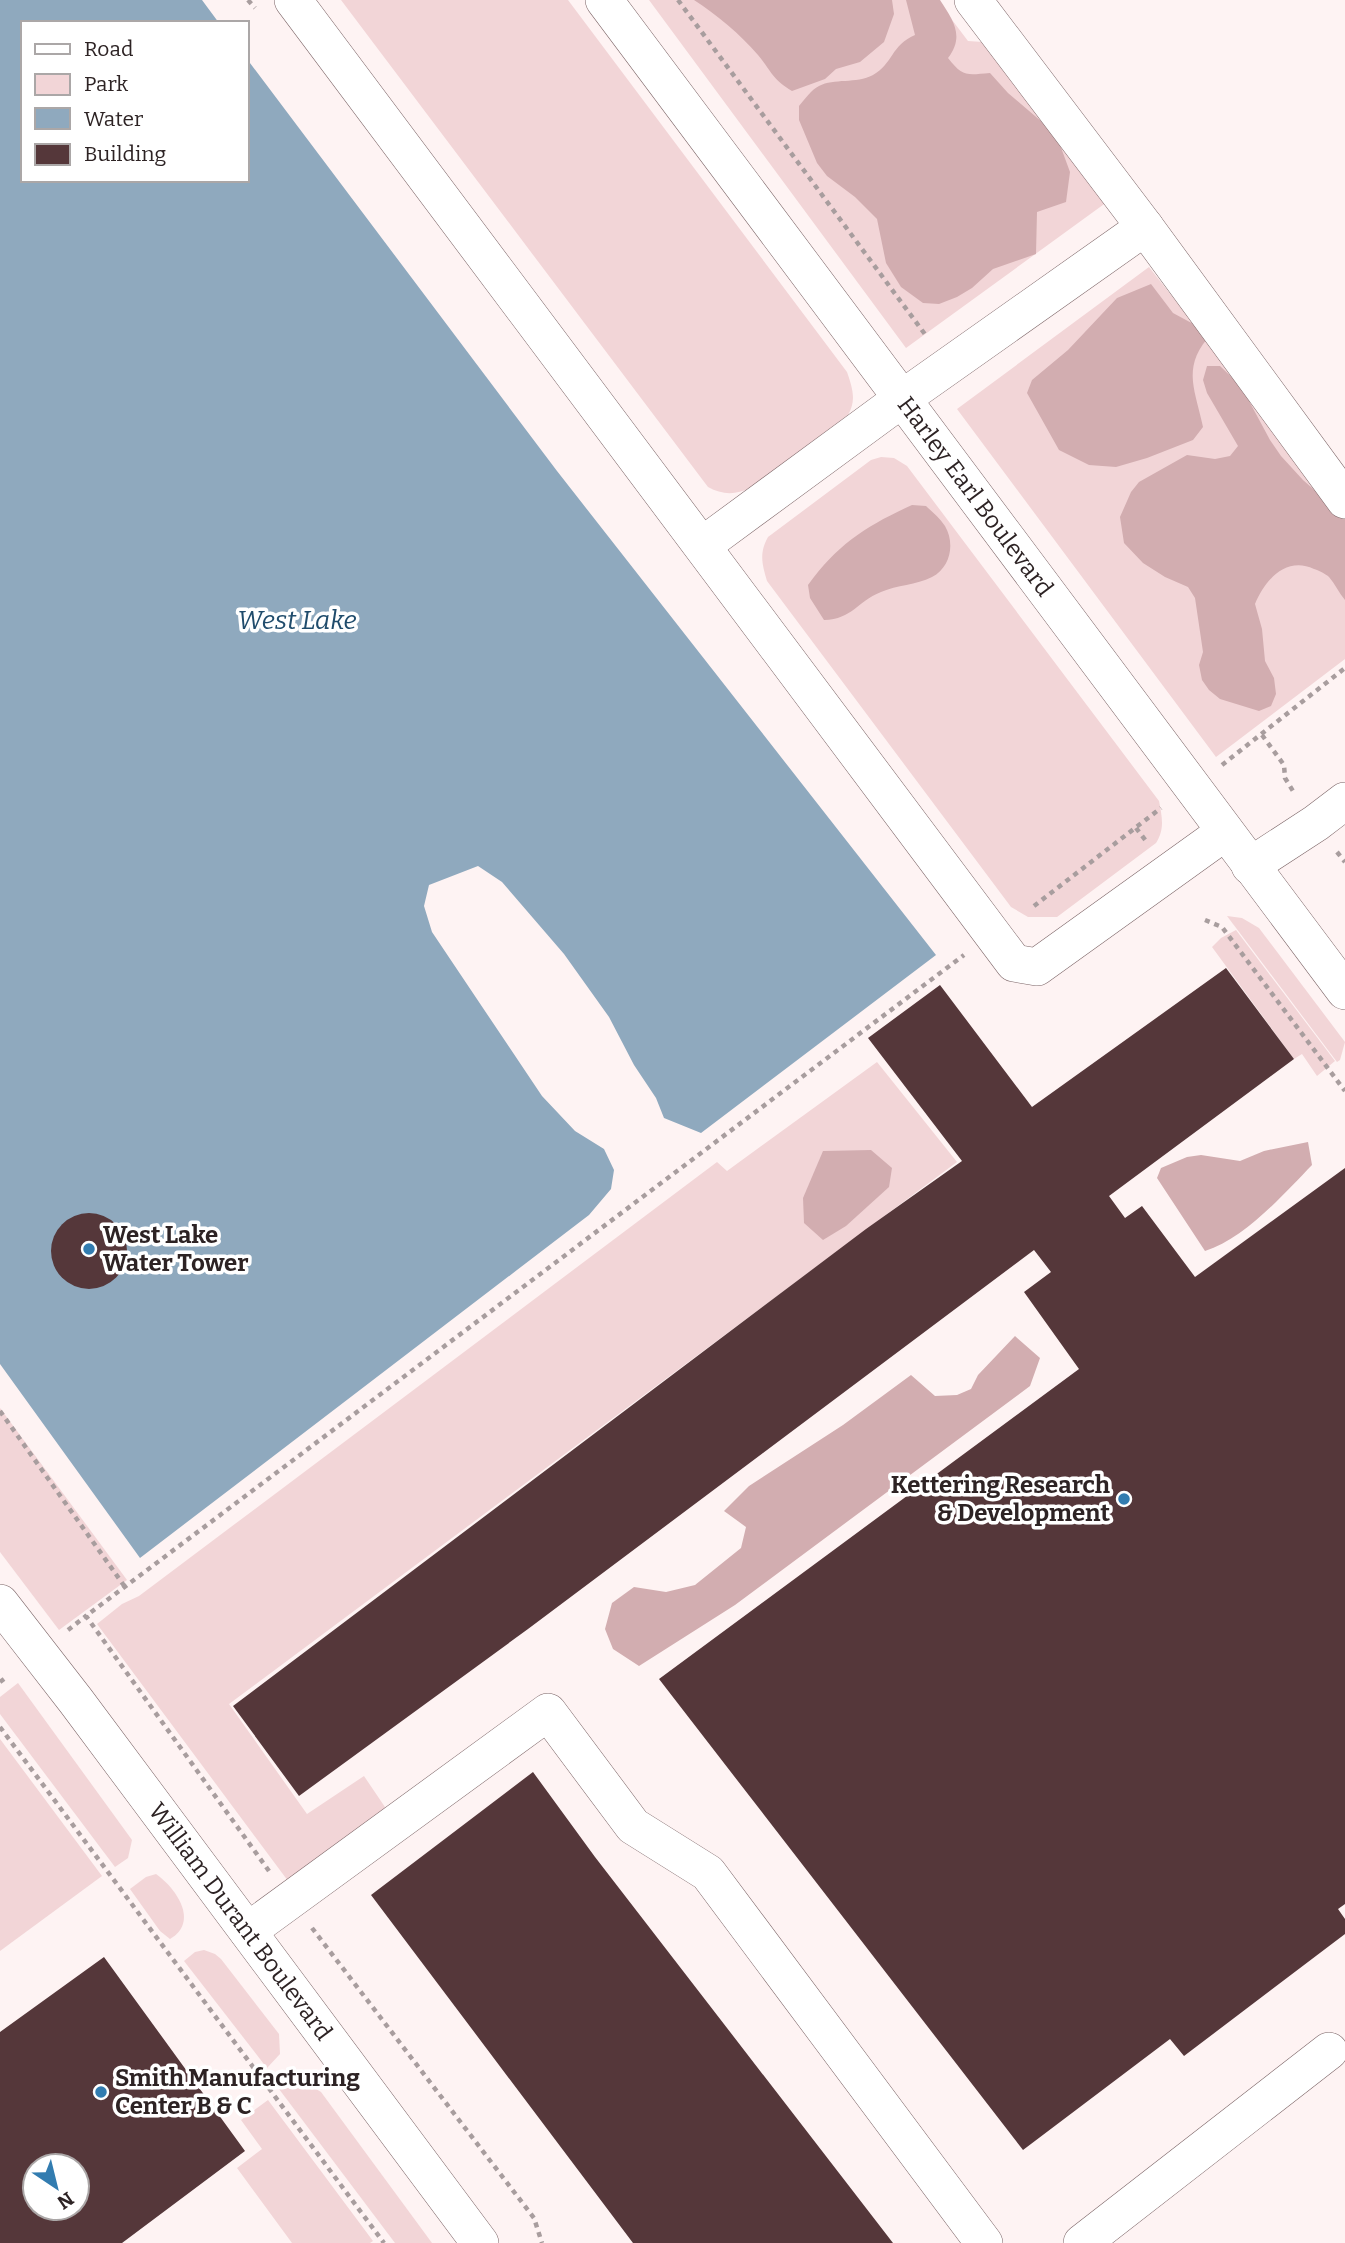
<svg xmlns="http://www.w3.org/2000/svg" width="1345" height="2243" font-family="Bitter,serif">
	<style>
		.green { fill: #f2d5d7 }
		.forest { fill: #d2adb0 }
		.water { fill: #8fa9be }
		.building { fill: #55373a; fill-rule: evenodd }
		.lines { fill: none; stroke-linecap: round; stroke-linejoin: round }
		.minor-casing { stroke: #7d6668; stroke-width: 38 }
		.path { stroke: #a89d9e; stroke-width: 4.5; stroke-dasharray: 5 5; stroke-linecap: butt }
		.minor { stroke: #fff; stroke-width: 37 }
		.poi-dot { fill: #327cb0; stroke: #fff; stroke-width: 2.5 }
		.labels { text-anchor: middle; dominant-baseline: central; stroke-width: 7; stroke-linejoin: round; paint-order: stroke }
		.street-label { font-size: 24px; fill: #2d2324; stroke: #fff }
		.poi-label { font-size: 24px; font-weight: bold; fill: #2d2324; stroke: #fff; text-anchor: start }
		.water-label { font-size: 26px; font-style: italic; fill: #204c6c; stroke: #fff }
	</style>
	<rect width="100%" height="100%" fill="#fef3f3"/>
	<!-- green -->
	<g class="green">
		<path d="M341,0H568L847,372C852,387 857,400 848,415L750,488C736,495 722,495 708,487Z"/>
		<polygon points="649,0 937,0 968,41 1012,44 1118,194 906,348"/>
		<polygon points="1149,267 1315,478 1345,506 1345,659 1216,757 957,409"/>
		<path d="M881,457L894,458L907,466L1159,801C1162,817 1165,829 1156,843L1057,917H1028L1011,907L767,581C762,564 759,553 768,537L871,460Z"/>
		<polygon points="1227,916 1242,918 1259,928 1345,1042 1340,1060 1337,1062"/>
		<polygon points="1236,930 1335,1061 1317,1076 1302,1054 1294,1059 1212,947 1221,938"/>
		<polygon points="877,1062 957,1162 229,1704 307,1814 364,1776 389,1813 291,1885 97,1624 122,1604 139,1596 717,1162 727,1171"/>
		<polygon points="0,1408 127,1580 59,1630 0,1552"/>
		<polygon points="18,1683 132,1840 128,1858 115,1867 0,1714 0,1697"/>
		<polygon points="0,1739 102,1876 0,1951"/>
		<path d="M156,1874C177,1889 199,1922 170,1939L160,1931L130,1889L146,1877Z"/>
		<polygon points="204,1950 215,1954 221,1959 279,2034 280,2054 267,2068 184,1961 195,1952"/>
		<polygon points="292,2081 303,2081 321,2092 432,2243 395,2243 279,2089"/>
		<polygon points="268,2100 373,2241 370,2243 292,2243 237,2168 262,2149 241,2120"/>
	</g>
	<!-- forest -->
	<g class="forest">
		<path d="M694,0H892L894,14L884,42L860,62L836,69L825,79L792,91C772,79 772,72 758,55C740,34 717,15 694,0Z"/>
		<path d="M906,0H940C953,20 965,36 948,58C963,77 966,75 990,73L1008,93L1056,134L1070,172L1066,202L1037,212L1036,254L993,269L972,288L957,297L939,304L923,303L901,287L886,263L877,219L855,197L827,176L817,163L799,120V106C805,99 811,90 819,86C834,78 856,84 873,75C893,64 891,45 915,35Z"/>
		<path d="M1151,284L1173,313L1199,327L1207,339C1182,369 1196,392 1203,427L1193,440L1147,458L1116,467L1089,465L1059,450L1027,393L1032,380L1068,350L1117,298Z"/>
		<path d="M1207,366H1220L1241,386L1270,440L1281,456L1303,480L1345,517V600C1339,593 1335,584 1329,577C1326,574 1318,570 1314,569C1286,556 1265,580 1255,604L1262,629L1265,661L1274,678L1276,694L1271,706L1259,711L1220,699L1209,690L1202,680L1199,665L1203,652L1195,598L1188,587L1165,577L1143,563L1124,543L1120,517L1131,492L1139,482L1187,455L1215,459L1230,456L1238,446L1207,393L1203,380Z"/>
		<path d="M912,505L926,506C932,512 940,518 945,526C955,543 951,567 932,577C916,585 897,585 881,592C856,602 853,619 824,620L810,598L808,585C838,544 866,526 912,505Z"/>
		<path d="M1308,1142L1312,1165C1284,1194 1244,1239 1205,1251L1157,1178L1161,1168L1187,1157L1201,1155L1240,1161L1264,1151Z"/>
		<polygon points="871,1150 892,1168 889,1187 846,1226 823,1240 804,1223 803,1198 823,1151"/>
		<polygon points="1015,1336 1040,1358 1030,1386 735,1605 639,1666 613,1649 605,1629 612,1603 634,1587 666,1592 695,1585 741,1548 746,1527 724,1511 749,1486 843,1425 911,1375 935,1396 957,1395 971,1389 978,1375"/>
	</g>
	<!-- water -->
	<polygon class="water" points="0,0 202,0 219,23 23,23 23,180 247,180 247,59 557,471 936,955 701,1133 664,1118 656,1098 634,1065 609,1017 564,954 502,882 478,866 429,885 424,906 432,932 542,1096 575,1131 604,1149 614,1170 611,1189 589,1215 140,1558 0,1364"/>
	<!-- building -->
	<g class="building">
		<polygon points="1226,968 1294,1059 1109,1196 1125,1218 1142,1206 1195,1277 1345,1168 1345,1904 1338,1909 1345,1919 1345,1934 1184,2056 1170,2039 1023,2150 659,1679 1079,1369 1024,1292 1051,1272 1034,1250 528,1629 299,1796 233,1706 866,1229 962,1161 868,1038 940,985 1032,1107"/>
		<circle cx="89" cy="1251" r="38"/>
		<polygon points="533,1772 595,1857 893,2243 633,2243 371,1895"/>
		<path d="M104,1957L245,2151L122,2243H0V2032ZM35,2166H77V2208H35Z"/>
	</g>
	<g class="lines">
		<!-- minor casing -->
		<g class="minor-casing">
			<g id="minor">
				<polyline points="293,0 1014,963 1037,967 1225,832"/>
				<path id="s1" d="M604,0L1345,991"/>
				<polyline points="973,0 1145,227 1345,500"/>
				<polyline points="703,545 903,398 1145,227"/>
				<polyline points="1250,866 1316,823 1345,801"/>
				<path id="s2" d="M0,1603L76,1701L480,2243"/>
				<polyline points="248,1931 548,1712 633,1826 708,1873 984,2243"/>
				<polyline points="1082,2243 1329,2051"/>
			</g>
		</g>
		<!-- path -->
		<g class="path">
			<polyline points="248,0 255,8"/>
			<polyline points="678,0 927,337"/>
			<polyline points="1262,735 1284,765 1285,778 1293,791"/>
			<polyline points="1222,765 1345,668"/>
			<polyline points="1136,828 1146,841"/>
			<polyline points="1337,852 1345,862"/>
			<polyline points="1034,906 1161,808"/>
			<polyline points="1205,920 1222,927 1345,1091"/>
			<polyline points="0,1411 125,1587"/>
			<polyline points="68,1630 86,1616"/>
			<polyline points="0,1682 8,1676"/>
			<polyline points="0,1727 384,2243"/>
			<polyline points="269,1871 86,1616 964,955"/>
			<polyline points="312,1928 534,2218 542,2243"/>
		</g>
		<!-- minor -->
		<use href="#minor" class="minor"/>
	</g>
	<!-- markers -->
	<g class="poi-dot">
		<circle cx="89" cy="1249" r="7"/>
		<circle cx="1124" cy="1499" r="7"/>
		<circle cx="101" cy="2092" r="7"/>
	</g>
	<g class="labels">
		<!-- street labels -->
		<g class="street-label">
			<text stroke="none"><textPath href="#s1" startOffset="620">Harley Earl Boulevard</textPath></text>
			<text stroke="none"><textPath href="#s2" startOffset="399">William Durant Boulevard</textPath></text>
		</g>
		<!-- poi labels -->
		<g class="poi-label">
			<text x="103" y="1235">West Lake<tspan x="103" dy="28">Water Tower</tspan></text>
			<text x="1110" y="1485" text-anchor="end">Kettering Research<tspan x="1110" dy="28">&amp; Development</tspan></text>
			<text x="115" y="2078">Smith Manufacturing<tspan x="115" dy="28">Center B &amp; C</tspan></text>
		</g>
		<!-- water labels -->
		<g class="water-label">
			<text x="297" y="620">West Lake</text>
		</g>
	</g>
	<!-- legend -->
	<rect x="21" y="21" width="228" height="161" fill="#ffffff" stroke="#aba7a7" stroke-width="2"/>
	<rect x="35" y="44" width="35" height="10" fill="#ffffff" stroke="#aba7a7" stroke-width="2"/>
	<text x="84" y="56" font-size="21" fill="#2d2324">Road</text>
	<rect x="35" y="74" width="35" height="21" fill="#f2d5d7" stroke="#aba7a7" stroke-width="2"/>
	<text x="84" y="91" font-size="21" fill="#2d2324">Park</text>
	<rect x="35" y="108" width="35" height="21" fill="#8fa9be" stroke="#aba7a7" stroke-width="2"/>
	<text x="84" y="126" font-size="21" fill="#2d2324">Water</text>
	<rect x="35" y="144" width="35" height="21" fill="#55373a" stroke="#aba7a7" stroke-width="2"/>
	<text x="84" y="161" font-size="21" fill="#2d2324">Building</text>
	<!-- north arrow -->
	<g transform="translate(56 2187) rotate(145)"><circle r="33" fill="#ffffff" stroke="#aba7a7" stroke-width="2"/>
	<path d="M0-5L12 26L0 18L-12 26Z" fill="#327cb0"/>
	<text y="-10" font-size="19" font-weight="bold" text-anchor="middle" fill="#2d2324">N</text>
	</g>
</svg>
